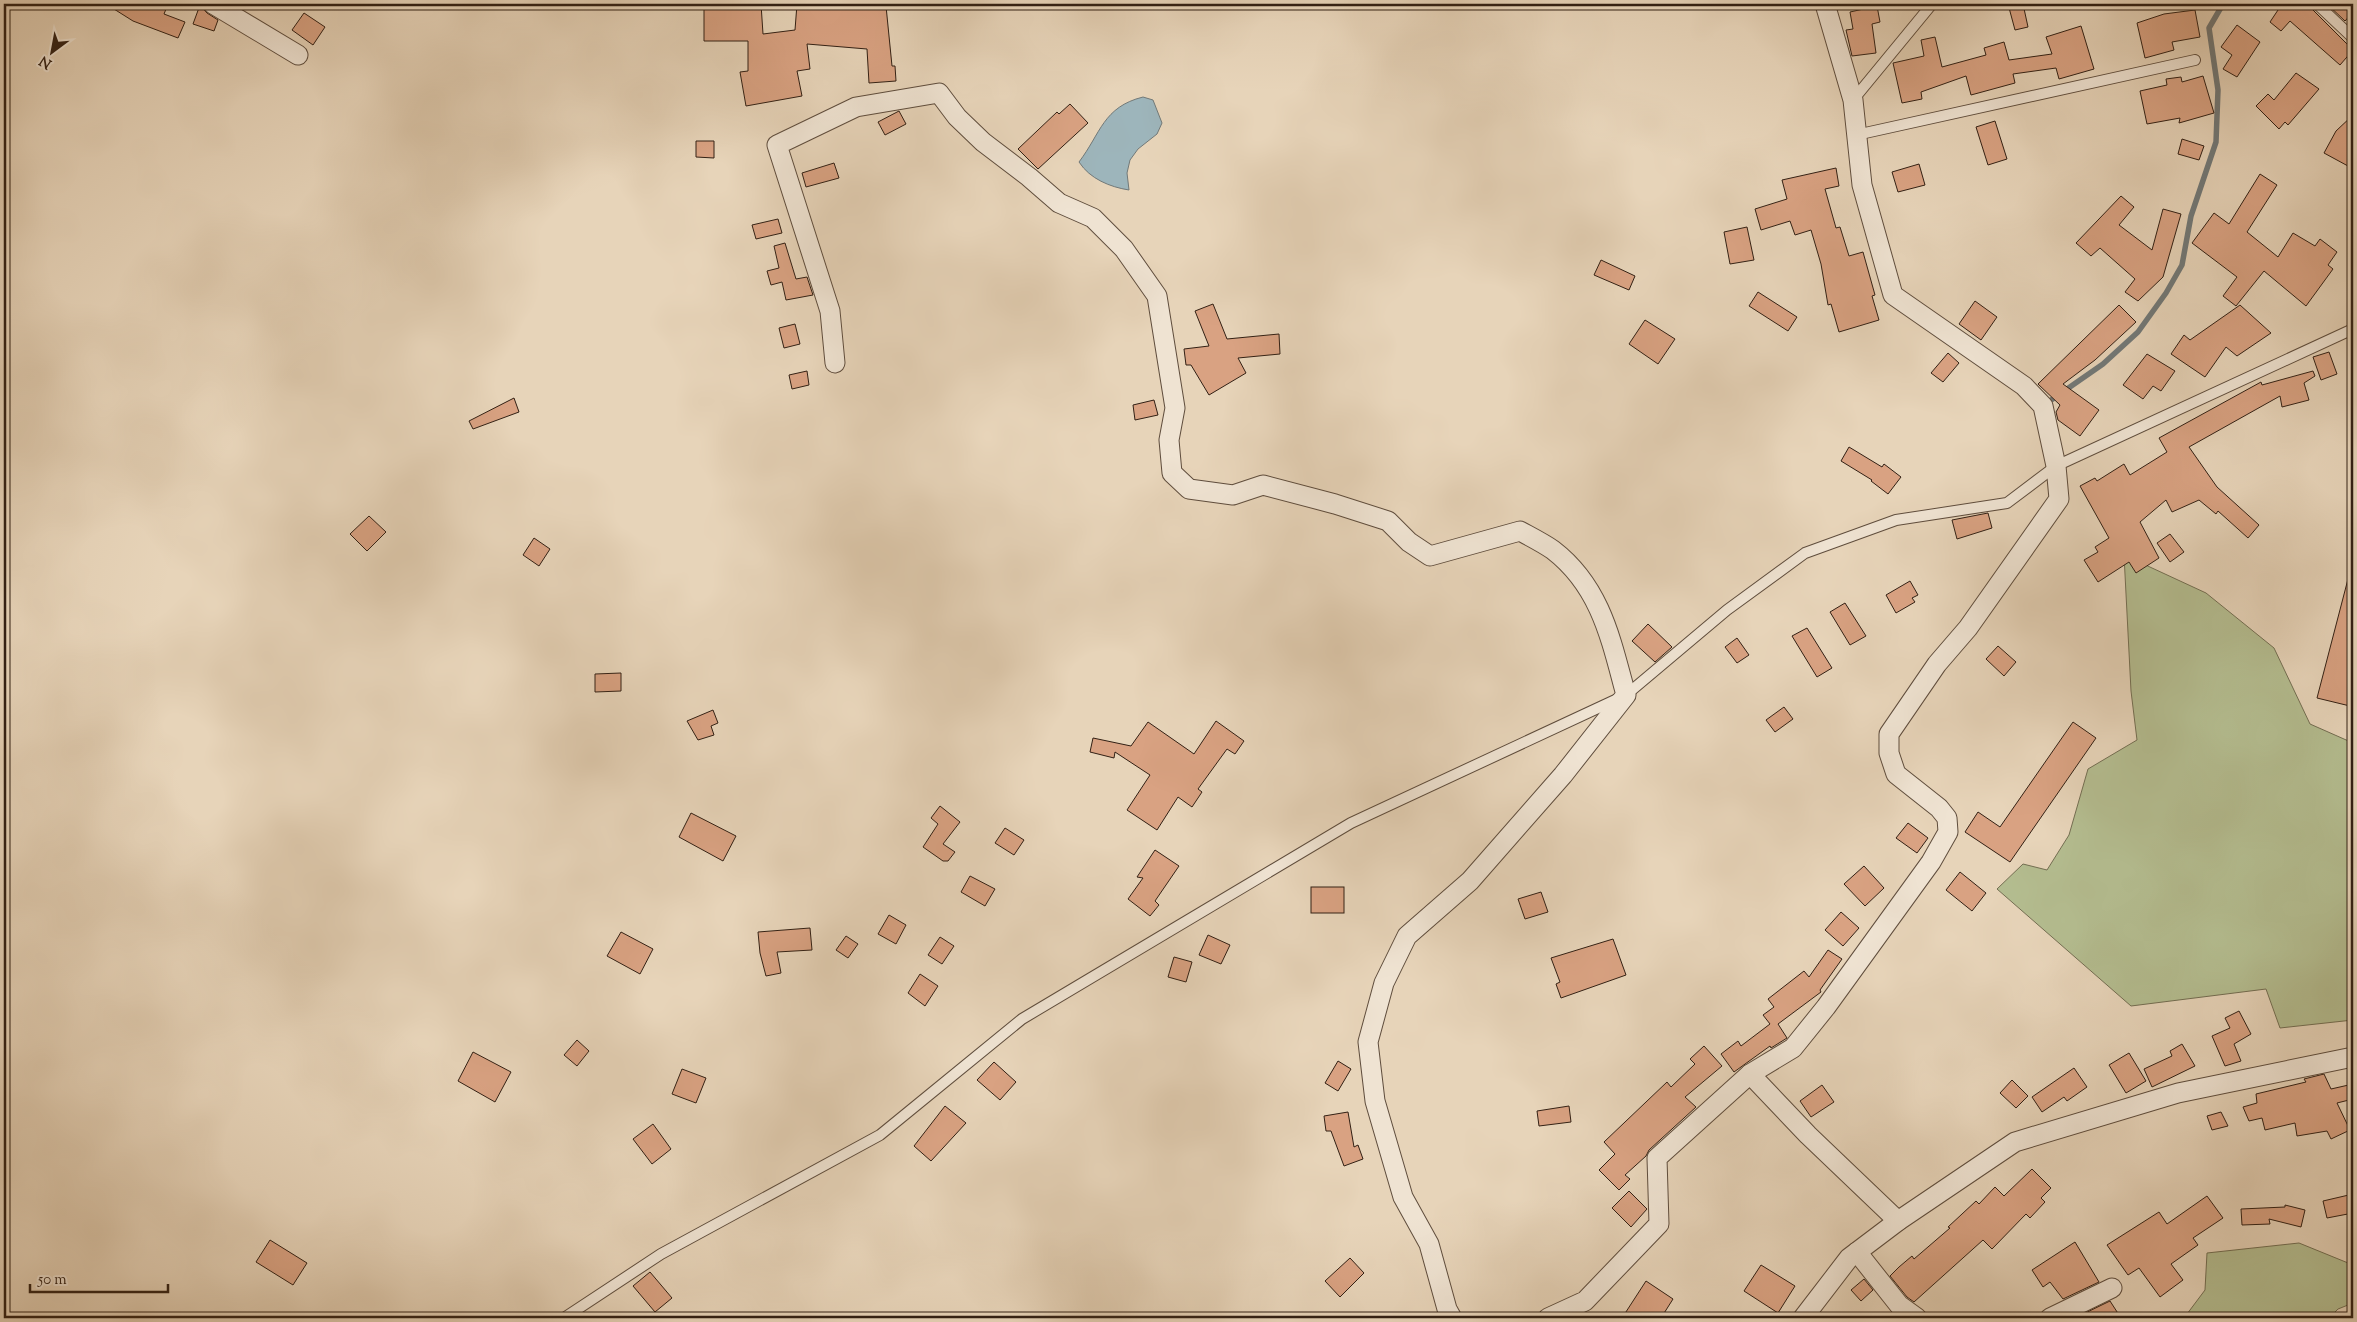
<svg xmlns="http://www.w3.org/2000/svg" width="2357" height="1322" font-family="'Sorts Mill Goudy',serif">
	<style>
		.green { fill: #b4bd90; stroke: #736e52 }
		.water { fill: #9db5bb; stroke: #727978 }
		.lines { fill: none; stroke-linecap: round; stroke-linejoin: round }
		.stream { stroke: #727978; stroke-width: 5.5 }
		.building { fill: #d9a282; stroke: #322014 }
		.service-casing { stroke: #5f4d3d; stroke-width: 12 }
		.minor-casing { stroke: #5f4d3d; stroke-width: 21 }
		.service { stroke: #efe3d2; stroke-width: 10 }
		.minor { stroke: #efe3d2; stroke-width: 19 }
	</style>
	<rect width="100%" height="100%" fill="#e7d4b9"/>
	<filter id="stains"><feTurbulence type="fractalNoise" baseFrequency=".004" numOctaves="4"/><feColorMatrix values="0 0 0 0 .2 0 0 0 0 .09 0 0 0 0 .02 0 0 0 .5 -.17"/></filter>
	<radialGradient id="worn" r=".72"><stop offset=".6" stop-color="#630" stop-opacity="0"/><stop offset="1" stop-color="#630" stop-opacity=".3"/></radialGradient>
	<!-- green -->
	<g class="green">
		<polygon points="2124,555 2206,593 2274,648 2310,724 2353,743 2353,1020 2280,1028 2266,989 2131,1006 1997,889 2023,864 2047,870 2069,835 2088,769 2137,740 2131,691"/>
		<polygon points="2299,1243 2353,1265 2353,1303 2338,1309 2329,1318 2184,1318 2205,1290 2207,1253"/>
	</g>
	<!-- water -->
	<path class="water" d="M1143,97L1153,100L1162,123L1157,134L1138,149L1130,160L1127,173L1129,190C1110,187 1090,179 1079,162C1101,133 1103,107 1143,97Z"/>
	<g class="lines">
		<!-- stream -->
		<polyline class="stream" points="2044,405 2103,364 2138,332 2166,293 2182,265 2191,216 2216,142 2218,90 2209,28 2223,4"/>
	</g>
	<!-- building -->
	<g class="building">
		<polygon points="106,4 168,4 164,14 185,22 178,38 133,21"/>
		<polygon points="704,4 761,4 763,34 795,30 797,4 853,9 886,6 892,66 895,66 896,81 869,83 867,49 807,44 810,69 797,71 802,96 746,106 740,72 748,71 748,41 704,41"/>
		<polygon points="2008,4 2023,4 2028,27 2015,30"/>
		<polygon points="2282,4 2310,4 2312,9 2353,50 2340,65 2290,21 2281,31 2270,22"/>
		<polygon points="2327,4 2353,4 2353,12 2345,21"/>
		<polygon points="200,5 207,13 218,20 214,31 193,24"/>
		<polygon points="1877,6 1880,22 1872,24 1876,53 1852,56 1846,30 1853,29 1850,12"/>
		<polygon points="2195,10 2200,37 2172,42 2174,50 2145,58 2137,23 2164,14"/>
		<polygon points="304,13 325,27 313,45 292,30"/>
		<polygon points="2237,25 2260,42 2237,77 2223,69 2232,55 2221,47"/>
		<polygon points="2081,26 2094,69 2059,79 2056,68 2013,74 2015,83 1971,95 1966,76 1921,92 1922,99 1902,103 1893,63 1924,56 1921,40 1935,37 1942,67 1986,55 1984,48 2004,42 2009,60 2052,54 2046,37"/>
		<polygon points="2296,73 2319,89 2288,125 2285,122 2279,129 2256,106 2268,94 2274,100"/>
		<polygon points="2203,76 2214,113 2179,123 2180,118 2147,124 2140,91 2167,85 2166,79 2181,77 2182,82"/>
		<polygon points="1070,104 1088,123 1038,169 1018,149 1057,112 1059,114"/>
		<polygon points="899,111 906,124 885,135 878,122"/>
		<polygon points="2353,115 2353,156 2348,166 2324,153 2336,131"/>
		<polygon points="1995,121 2007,159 1988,165 1976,127"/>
		<polygon points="2182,139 2204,146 2199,160 2178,154"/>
		<polygon points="696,141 714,141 714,158 696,157"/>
		<polygon points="834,163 839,178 806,187 802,173"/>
		<polygon points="1919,164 1925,185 1898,192 1892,172"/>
		<polygon points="1836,168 1839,186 1825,189 1836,228 1840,227 1849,256 1863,252 1875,295 1872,296 1879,320 1839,332 1831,304 1828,305 1821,264 1811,230 1795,235 1790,221 1761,230 1755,209 1787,199 1782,180"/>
		<polygon points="2260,174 2277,185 2247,232 2278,257 2293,233 2315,246 2320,239 2337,252 2328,265 2333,269 2306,306 2264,271 2236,306 2223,296 2237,277 2192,243 2214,213 2229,224"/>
		<polygon points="2121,196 2134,207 2119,225 2152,250 2163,209 2181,214 2163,277 2138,301 2125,292 2135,279 2100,248 2091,256 2076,243"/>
		<polygon points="778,219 782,233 756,239 752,225"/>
		<polygon points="1747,227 1754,260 1730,264 1724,232"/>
		<polygon points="785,243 796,279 807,277 813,295 786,300 782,282 771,285 767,271 779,268 774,246"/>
		<polygon points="1601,260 1635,276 1629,290 1594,275"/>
		<polygon points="1758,292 1797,317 1788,331 1749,306"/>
		<polygon points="1975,301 1997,317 1981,340 1959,324"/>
		<polygon points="1213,304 1227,339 1279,334 1280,354 1238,358 1246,373 1209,395 1191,365 1186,365 1184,349 1209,346 1195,311"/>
		<polygon points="2119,305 2136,322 2095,360 2063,384 2099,410 2080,436 2058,420 2056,412 2060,405 2038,384"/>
		<polygon points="2240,305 2271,333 2237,356 2226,347 2205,377 2171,354 2184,335 2190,340"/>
		<polygon points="1645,320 1675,339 1658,364 1629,344"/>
		<polygon points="795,324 800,344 784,348 779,328"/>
		<polygon points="2329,352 2337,374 2321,380 2313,357"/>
		<polygon points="1948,353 1959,363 1943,382 1931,373"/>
		<polygon points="2147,354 2175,371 2161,391 2153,386 2143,399 2123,385"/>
		<polygon points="807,371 809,385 792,389 789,375"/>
		<polygon points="2313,371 2315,376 2304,383 2309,400 2282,407 2280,396 2189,447 2217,487 2259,525 2248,538 2218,511 2216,514 2199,500 2172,512 2166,500 2140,522 2159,558 2136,573 2129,562 2098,582 2084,560 2098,552 2095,547 2109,538 2080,486 2095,478 2097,481 2124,464 2130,475 2167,452 2159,438 2261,382 2262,385"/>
		<polygon points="514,398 519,412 473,429 469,421"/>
		<polygon points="1154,400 1158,415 1135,420 1133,405"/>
		<polygon points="1849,447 1882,467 1884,464 1901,477 1888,494 1871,481 1872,480 1841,461"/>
		<polygon points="1988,513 1992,528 1957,539 1952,520"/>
		<polygon points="369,516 386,532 367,551 350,534"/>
		<polygon points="2170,534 2184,552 2170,562 2157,543"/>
		<polygon points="534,538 550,549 539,566 523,555"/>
		<polygon points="2348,579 2353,580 2353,693 2350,706 2317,698"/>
		<polygon points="1910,581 1918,595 1912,598 1915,602 1896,613 1886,595"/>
		<polygon points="1845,603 1866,636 1850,645 1830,612"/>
		<polygon points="1648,624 1672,647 1655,662 1632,641"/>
		<polygon points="1807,628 1832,668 1817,677 1792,636"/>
		<polygon points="1737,638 1749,655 1737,663 1725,647"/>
		<polygon points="1998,646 2016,662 2004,676 1986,659"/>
		<polygon points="621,673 621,691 595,692 595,674"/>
		<polygon points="1784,707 1793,719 1775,732 1766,720"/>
		<polygon points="713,710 718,723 711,726 714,735 698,740 687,721"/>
		<polygon points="1216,721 1244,741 1235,754 1227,749 1198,789 1202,792 1192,807 1178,797 1157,830 1127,810 1150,775 1115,752 1114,758 1090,752 1093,738 1131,746 1148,722 1194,754"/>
		<polygon points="2073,722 2096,738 2010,862 1965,832 1978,812 2000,827"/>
		<polygon points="940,806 960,822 943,844 955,852 948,861 943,861 923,847 938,824 931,818"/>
		<polygon points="691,813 736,836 723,861 679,837"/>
		<polygon points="1908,823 1928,838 1917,853 1896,838"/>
		<polygon points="1005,828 1024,840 1014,855 995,843"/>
		<polygon points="1155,850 1179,866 1155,901 1159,905 1150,916 1128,899 1143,878 1137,877"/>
		<polygon points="1864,866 1884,888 1865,906 1844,884"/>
		<polygon points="1960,872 1986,893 1972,911 1946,890"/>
		<polygon points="970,876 995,889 985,906 961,892"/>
		<rect x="1311" y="887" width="33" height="26"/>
		<polygon points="1541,892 1548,912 1525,919 1518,899"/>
		<polygon points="1841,912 1859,928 1843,946 1825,930"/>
		<polygon points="889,915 906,925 896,944 878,934"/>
		<polygon points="810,928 812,950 777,952 781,973 766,976 760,953 758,932"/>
		<polygon points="621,932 653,949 640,974 607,956"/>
		<polygon points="1208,935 1230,945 1221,964 1199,955"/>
		<polygon points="846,936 858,944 848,958 836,950"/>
		<polygon points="940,937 954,946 942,964 928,955"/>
		<polygon points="1613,939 1626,975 1561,998 1556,984 1560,982 1551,958"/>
		<polygon points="1828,950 1842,959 1820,990 1821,992 1778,1024 1787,1038 1771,1048 1770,1046 1734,1072 1721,1054 1738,1041 1741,1046 1770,1024 1763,1015 1774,1007 1768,999 1804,971 1809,977"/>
		<polygon points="1174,957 1192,962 1186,982 1168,977"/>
		<polygon points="920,974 938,986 925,1006 908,993"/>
		<polygon points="2239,1011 2251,1034 2234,1044 2241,1061 2225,1066 2212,1036 2230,1028 2225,1018"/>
		<polygon points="577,1040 589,1051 577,1066 564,1055"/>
		<polygon points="2182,1044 2195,1066 2152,1087 2144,1069 2172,1056 2170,1051"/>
		<polygon points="1704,1046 1722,1066 1685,1097 1696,1107 1649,1150 1646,1156 1625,1175 1630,1179 1619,1190 1599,1170 1615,1154 1604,1142 1667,1082 1671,1087 1695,1064 1690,1059"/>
		<polygon points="473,1052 511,1072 495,1102 458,1081"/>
		<polygon points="2129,1053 2146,1081 2126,1093 2109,1065"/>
		<polygon points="1338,1061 1351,1069 1338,1091 1325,1083"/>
		<polygon points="994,1062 1016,1082 1000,1100 977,1080"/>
		<polygon points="2074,1068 2087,1087 2067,1101 2064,1097 2042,1112 2032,1097"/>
		<polygon points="682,1069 706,1078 696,1103 672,1094"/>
		<polygon points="2324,1074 2331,1089 2353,1084 2353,1099 2337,1103 2350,1130 2331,1139 2327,1131 2297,1136 2295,1123 2265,1130 2262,1118 2249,1121 2243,1107 2257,1103 2256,1094 2306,1082 2304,1079"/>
		<polygon points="2012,1080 2028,1096 2016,1108 2000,1093"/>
		<polygon points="1822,1085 1834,1102 1811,1117 1800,1101"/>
		<polygon points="945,1106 966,1123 931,1161 914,1146"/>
		<polygon points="1569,1106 1571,1122 1539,1126 1537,1111"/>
		<polygon points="1348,1112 1354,1147 1358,1145 1363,1159 1344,1166 1331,1131 1326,1131 1324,1116"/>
		<polygon points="2221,1112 2228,1126 2212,1130 2207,1116"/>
		<polygon points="653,1124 671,1149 652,1164 633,1139"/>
		<polygon points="2032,1169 2051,1188 2041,1198 2045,1202 2030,1218 2026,1214 1992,1249 1983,1240 1914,1302 1907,1297 1890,1276 1899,1267 1912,1256 1914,1259 1950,1228 1948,1227 1976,1201 1979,1204 1995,1187 2004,1196"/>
		<polygon points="1629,1191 1647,1209 1631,1227 1612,1208"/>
		<polygon points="2353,1194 2353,1213 2327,1218 2323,1201"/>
		<polygon points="2207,1196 2223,1218 2193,1238 2198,1245 2171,1264 2183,1280 2160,1297 2139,1268 2128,1275 2107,1245 2159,1212 2167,1224"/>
		<polygon points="2285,1205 2305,1210 2301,1227 2269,1219 2270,1224 2242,1225 2241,1209 2285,1207"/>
		<polygon points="270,1240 307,1263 293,1285 256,1262"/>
		<polygon points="2075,1242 2099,1282 2063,1299 2050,1282 2043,1287 2032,1270"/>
		<polygon points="1350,1258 1364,1273 1340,1297 1325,1281"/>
		<polygon points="1761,1265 1795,1286 1778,1313 1744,1291"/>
		<polygon points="650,1272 672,1298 655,1312 633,1286"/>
		<polygon points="1864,1279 1873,1290 1861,1301 1851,1290"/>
		<polygon points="1646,1281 1673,1299 1661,1318 1622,1318"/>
		<polygon points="2110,1301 2121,1318 2077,1317"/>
	</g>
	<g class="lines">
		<!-- service casing -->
		<g class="service-casing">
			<g id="service">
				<polyline points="2317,4 2353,38"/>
				<polyline points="1853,100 1932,4"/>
				<polyline points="1856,135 2195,60"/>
				<polyline points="564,1318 661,1254 880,1135 1022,1019 1351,823 1626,695 1727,610 1805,553 1896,520 2007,503 2056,466 2353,329"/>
			</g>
		</g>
		<!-- minor casing -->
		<g class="minor-casing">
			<g id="minor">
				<polyline points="213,4 298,55"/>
				<path d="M835,363L830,311L777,145L856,107L939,93L957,117L983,142L1029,177L1059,203L1093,218L1124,249L1157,296L1175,408L1169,440L1172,473L1189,489L1233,495L1263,485L1335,504L1388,521L1409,542L1430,556L1520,531C1531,537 1543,543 1553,550C1601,587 1611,640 1626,695L1563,775L1470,881L1407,936L1384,983L1368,1042L1375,1101L1403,1197L1429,1244L1447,1309L1452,1318"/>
				<polyline points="1750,1074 1808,1135 1898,1221"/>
				<polyline points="1857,1252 1899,1305 1917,1318"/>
				<polyline points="1548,1318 1585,1301 1659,1224 1657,1158 1750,1074 1793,1048 1826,1007 1931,862 1948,832 1947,818 1939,808 1896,774 1889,753 1889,734 1937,664 1968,628 2059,499 2056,466 2043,406 2024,386 1893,295 1862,185 1853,100 1825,4"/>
				<polyline points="1803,1318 1849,1258 1898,1221 2015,1142 2178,1093 2353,1057"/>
				<polyline points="2050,1318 2112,1288"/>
			</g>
		</g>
		<!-- service -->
		<use href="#service" class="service"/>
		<!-- minor -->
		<use href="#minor" class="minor"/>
	</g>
	<!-- margin -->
	<rect width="2357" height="1322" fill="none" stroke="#e7d4b9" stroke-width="20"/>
	<rect x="5" y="5" width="2347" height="1312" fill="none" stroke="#322014" stroke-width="2.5"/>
	<rect x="10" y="10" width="2337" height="1302" fill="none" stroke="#322014"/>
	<!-- north arrow -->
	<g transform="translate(52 52) rotate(212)" stroke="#efe3d2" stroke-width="4" paint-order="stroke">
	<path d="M0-4L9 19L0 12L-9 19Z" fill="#322014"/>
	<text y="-8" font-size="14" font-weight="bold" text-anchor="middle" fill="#322014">N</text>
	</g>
	<!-- scale -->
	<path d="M30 1284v8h138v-8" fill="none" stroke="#322014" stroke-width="2.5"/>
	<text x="38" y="1284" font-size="15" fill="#322014" stroke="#efe3d2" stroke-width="4" paint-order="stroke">50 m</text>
	<rect width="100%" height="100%" filter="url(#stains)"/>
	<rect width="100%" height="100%" fill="url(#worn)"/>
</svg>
